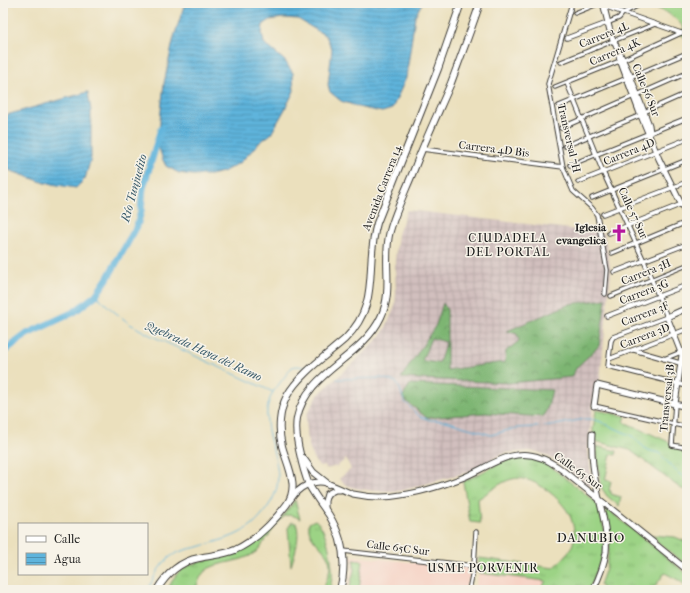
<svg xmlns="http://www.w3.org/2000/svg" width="690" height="593" font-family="'IM FELL French Canon',serif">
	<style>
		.built { fill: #f6d2c4 }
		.industrial { fill: url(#industrial-grid) }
		.grass { fill: url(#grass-tufts); stroke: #5c7850 }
		.forest { fill: url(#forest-crowns); stroke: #4c6847; fill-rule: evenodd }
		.water { fill: url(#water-rules); stroke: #3e687c }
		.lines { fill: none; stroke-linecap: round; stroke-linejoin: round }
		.stream { stroke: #5fb4dc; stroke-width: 1 }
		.river { stroke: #5fb4dc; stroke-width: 7 }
		.street-casing { stroke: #3b3934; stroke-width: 5.5 }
		.secondary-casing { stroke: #3b3934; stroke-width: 7 }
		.primary-casing { stroke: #3b3934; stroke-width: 8 }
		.street { stroke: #fff; stroke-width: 3.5 }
		.secondary { stroke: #fff; stroke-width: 5 }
		.primary { stroke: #fff; stroke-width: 6 }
		.labels { text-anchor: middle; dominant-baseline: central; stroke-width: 3; stroke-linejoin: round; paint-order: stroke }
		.street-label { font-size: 11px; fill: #1c1c1c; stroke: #f7f3e8 }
		.poi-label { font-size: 11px; font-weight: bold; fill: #1c1c1c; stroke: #f7f3e8; text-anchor: end }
		.water-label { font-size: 12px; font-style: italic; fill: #375969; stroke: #f7f3e8 }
		.neighbourhood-label { font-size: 12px; letter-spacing: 1px; fill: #1c1c1c; stroke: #f7f3e8 }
		.quarter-label { font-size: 13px; letter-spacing: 1px; fill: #1c1c1c; stroke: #f7f3e8 }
	</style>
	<defs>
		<pattern id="industrial-grid" width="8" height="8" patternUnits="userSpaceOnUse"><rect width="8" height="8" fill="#d1bfbe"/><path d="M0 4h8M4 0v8" fill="none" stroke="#b3a4a3"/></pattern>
		<pattern id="grass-tufts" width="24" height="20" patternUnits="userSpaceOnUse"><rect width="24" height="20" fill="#9cd385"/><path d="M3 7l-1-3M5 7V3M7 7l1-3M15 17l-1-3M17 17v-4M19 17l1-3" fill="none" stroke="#86b572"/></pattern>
		<pattern id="forest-crowns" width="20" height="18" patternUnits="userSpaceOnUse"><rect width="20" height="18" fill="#7db572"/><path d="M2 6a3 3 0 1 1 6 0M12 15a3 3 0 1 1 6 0" fill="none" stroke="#66925d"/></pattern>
		<pattern id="water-rules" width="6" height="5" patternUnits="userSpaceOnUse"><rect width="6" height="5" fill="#5fb4dc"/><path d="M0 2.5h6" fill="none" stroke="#4e92b2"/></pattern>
	</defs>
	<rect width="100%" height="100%" fill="#f7f3e8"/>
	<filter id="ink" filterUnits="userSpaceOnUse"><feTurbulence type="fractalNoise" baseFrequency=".025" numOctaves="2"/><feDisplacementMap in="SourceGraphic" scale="8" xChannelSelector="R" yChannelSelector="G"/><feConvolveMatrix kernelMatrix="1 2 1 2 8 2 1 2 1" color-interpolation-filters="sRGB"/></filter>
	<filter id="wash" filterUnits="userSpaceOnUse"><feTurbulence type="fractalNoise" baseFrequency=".012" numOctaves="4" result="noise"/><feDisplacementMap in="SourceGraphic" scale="16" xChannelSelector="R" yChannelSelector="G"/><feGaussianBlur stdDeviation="0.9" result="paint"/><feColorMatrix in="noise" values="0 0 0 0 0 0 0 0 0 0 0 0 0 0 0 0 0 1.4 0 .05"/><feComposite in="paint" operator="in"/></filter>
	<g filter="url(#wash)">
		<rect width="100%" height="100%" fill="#ebe0bd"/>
		<!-- built -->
		<g class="built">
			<polygon points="351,556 471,568 471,573 465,590 347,590 352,569"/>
			<polygon points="479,573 547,581 540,590 475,590"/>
		</g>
		<!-- industrial -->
		<polygon class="industrial" points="407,210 604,233 611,272 600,379 595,387 588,450 592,481 589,487 549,457 538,452 528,451 506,453 498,456 469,472 401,491 374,491 355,488 346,485 339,479 351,469 346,459 337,466 326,469 325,466 320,466 316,463 312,456 308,442 306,421 307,414 318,395 367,350 381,336 386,327 395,306 396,294 395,261 398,234"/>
		<!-- grass -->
		<g class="grass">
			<path d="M636,3H681L687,13V38L681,35V30L684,28C671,11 658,7 637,6Z"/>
			<polygon points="596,410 626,416 624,422 669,442 672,446 687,453 687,491 680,488 630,450 594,441 593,429"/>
			<polygon points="596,446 617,451 616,455 611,454 605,480 611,481 609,491 611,491 611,494 621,497 619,506 607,496 601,487"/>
			<path d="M516,458L534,459L543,462L551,467L597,503L605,532L604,551L589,590H540L546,581L479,573V558L554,568C562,559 573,551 574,538C575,530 572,519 568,512C558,496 531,474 512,479C500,482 488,493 478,499L480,523L470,522L463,482L506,460Z"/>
			<path d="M295,500L300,519C295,516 291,514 285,516C278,520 264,544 256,552C241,564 214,561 204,572C200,576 198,583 196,589L197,590H167C170,585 173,579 177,574C191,558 222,561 242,550C264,539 281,520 295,500Z"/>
			<polygon points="606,508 687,574 687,587 680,581 665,573 652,590 603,590 600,585 606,568 610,543"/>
			<path d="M315,520C326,527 331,555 332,568C333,575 331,583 330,590H323C325,582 330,574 330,565C329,548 306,541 309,523Z"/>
			<path d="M292,522L296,523C301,536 295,553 291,566L288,528Z"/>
			<polygon points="652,535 675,537 687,542 687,565 658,543 656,539"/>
			<polygon points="354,560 363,561 359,590 349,590 354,570"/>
		</g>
		<!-- forest -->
		<g class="forest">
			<path d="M606,299L599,346L577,367L571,377L509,383L401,378L436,325L443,303L447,310V370L505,362L506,351L519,341L517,334L507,331L570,304ZM431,338L446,342L439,363L422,361Z"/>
			<polygon points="410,384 552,390 548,406 543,417 485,413 427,418 402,398"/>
		</g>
		<!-- water -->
		<g class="water">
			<polygon points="185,3 422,3 415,16 406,78 392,109 382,112 362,108 341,101 330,92 328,85 332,49 326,36 298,19 283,18 270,20 263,25 262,34 264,43 285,61 293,73 294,91 285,109 271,134 259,143 241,162 223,172 210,175 192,175 179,173 166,166 163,160 159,148 160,120 164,83 174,37"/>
			<polygon points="88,92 91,111 91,158 85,179 76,188 45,183 3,168 3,116"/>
		</g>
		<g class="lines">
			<!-- stream -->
			<g class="stream">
				<polyline points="96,295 111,309 130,324 150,335 273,392 292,367 297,366 304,367"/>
				<polyline points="337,379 382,378 396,382 400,389 404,401 419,416 430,420 446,421 491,435 516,428 551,426 584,419 591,419 599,421 632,436 647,450 659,453 678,473 687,479"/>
				<path d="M148,590C153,579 159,565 170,557C178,551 188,549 198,547C228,538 248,535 267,508C293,473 264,447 267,412C267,405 270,398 273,392"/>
			</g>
			<!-- river -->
			<polyline class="river" points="3,352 27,334 74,312 96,295 107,279 137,226 141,211 143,188 161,129"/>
		</g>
	</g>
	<g filter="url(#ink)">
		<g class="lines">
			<!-- street casing -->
			<g class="street-casing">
				<g id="street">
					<polyline points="572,3 548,84 563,167 573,191 592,208 597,215 607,270 605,294"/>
					<polyline points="604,6 681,33"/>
					<polyline points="575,13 600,3"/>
					<polyline points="567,38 607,23 619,18 623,13 639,5 648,3"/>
					<polyline points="561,62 655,24"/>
					<polyline points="630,77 687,53"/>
					<polyline points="567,83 603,172 644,261 667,317 613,337 611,341 608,366 687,386"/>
					<polyline points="555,87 622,60 681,33"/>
					<polyline points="637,95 687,73"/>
					<polyline points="559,106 627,78"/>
					<polyline points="644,112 687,93"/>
					<polyline points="561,128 634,96"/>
					<polyline points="565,146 641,115"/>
					<polyline points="422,149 563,167"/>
					<polyline points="570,165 687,118"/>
					<polyline points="578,182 687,139"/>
					<polyline points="592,198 687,160"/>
					<polyline points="603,214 687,182"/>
					<polyline points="609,233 687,202"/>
					<polyline points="612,253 687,222"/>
					<polyline points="614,272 687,244"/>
					<polyline points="611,296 687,265"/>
					<polyline points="607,316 687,285"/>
					<polyline points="634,350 687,365"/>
					<polyline points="609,359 687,329"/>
					<polyline points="664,359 681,352"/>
					<polyline points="675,404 672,445 687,448"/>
					<polyline points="594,406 687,427"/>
					<polyline points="343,551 474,566"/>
					<polyline points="469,590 474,566 476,532"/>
				</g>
			</g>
			<!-- secondary casing -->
			<g class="secondary-casing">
				<g id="secondary">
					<polyline points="603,3 611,35 629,73 649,125 650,132"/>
					<polyline points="618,51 620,60 639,111 659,159 687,216"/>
					<polyline points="675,404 682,355 667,317 687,308"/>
					<polyline points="594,406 597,385 687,407"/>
					<path d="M592,434C591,452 593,471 597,489C601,510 608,530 606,552C604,566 599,578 593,590"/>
					<path d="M291,499C299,487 313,479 327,483C336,486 344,491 353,494C367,497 386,498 401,495C418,493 446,484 462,478C488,468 511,446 541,458C556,463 569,476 581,485C617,513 652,541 687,570"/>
					<polyline points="325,510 325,501 327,494 335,490 340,490"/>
				</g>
			</g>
			<!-- primary casing -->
			<g class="primary-casing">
				<g id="primary">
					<polyline points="303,458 313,472 328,484"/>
					<path d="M157,590C166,574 181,561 199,558C211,555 223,555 235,550C256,540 273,523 287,504C300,486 287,465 282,446C278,430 279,411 287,396C298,375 328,354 345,339C382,302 364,267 377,223L438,69L461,3"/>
					<path d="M340,590C347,564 343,538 329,515C322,505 315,496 309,485C305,475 302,464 300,454C297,442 295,430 297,418C306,372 362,358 381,317C394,290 382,259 390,231C396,209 407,188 415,167C426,138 439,111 451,83C461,56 471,30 480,3"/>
				</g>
			</g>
			<!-- street -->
			<use href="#street" class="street"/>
			<!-- secondary -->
			<use href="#secondary" class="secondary"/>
			<!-- primary -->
			<use href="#primary" class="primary"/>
		</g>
	</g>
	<!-- icons -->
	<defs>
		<g id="church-bare" transform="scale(1.38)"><path d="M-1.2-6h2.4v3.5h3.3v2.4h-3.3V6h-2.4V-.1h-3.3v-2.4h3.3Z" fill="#b5179e" stroke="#f7f3e8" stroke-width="2.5" paint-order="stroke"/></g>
	</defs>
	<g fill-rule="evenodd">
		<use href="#church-bare" x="619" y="233"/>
	</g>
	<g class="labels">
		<!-- street labels -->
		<g class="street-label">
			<text transform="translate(604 35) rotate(-22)">Carrera 4L</text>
			<text transform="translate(615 52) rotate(-23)">Carrera 4K</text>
			<text transform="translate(646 90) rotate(68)">Calle 56 Sur</text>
			<text transform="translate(569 138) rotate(77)">Transversal 7H</text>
			<text transform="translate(494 149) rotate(7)">Carrera 4D Bis</text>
			<text transform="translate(629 152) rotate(-22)">Carrera 4D</text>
			<text transform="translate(382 188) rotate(-69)">Avenida Carrera 14</text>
			<text transform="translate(633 213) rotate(65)">Calle 57 Sur</text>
			<text transform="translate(646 272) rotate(-22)">Carrera 3H</text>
			<text transform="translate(644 292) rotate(-21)">Carrera 3G</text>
			<text transform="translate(645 314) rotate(-21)">Carrera 3F</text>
			<text transform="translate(645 336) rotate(-21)">Carrera 3D</text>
			<text transform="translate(667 398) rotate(-84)">Transversal 3B</text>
			<text transform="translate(578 471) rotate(36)">Calle 65 Sur</text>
			<text transform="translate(398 548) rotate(7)">Calle 65C Sur</text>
		</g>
		<!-- poi labels -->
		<g class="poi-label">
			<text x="606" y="227">Iglesia<tspan x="606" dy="13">evangelica</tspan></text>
		</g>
		<!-- water labels -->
		<g class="water-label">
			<text transform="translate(134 188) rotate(-75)">Río Tunjuelito</text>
			<text transform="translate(204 351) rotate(25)">Quebrada Haya del Ramo</text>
		</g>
		<!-- neighbourhood labels -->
		<g class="neighbourhood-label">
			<text x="508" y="238">CIUDADELA<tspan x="508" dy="14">DEL PORTAL</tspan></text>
			<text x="483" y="568">USME PORVENIR</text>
		</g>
		<!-- quarter labels -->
		<g class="quarter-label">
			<text x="591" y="537">DANUBIO</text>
		</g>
	</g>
	<!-- margin -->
	<rect width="690" height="593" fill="none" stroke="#f7f3e8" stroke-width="16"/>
	<!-- legend -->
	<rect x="18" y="523" width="130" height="52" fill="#f7f3e8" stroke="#9f9d96"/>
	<rect x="26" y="536" width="20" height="6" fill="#ffffff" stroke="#9f9d96"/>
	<text x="54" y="543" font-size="12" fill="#1c1c1c">Calle</text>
	<rect x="26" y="553" width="20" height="12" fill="url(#water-rules)" stroke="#9f9d96"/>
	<text x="54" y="563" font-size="12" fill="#1c1c1c">Agua</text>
</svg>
